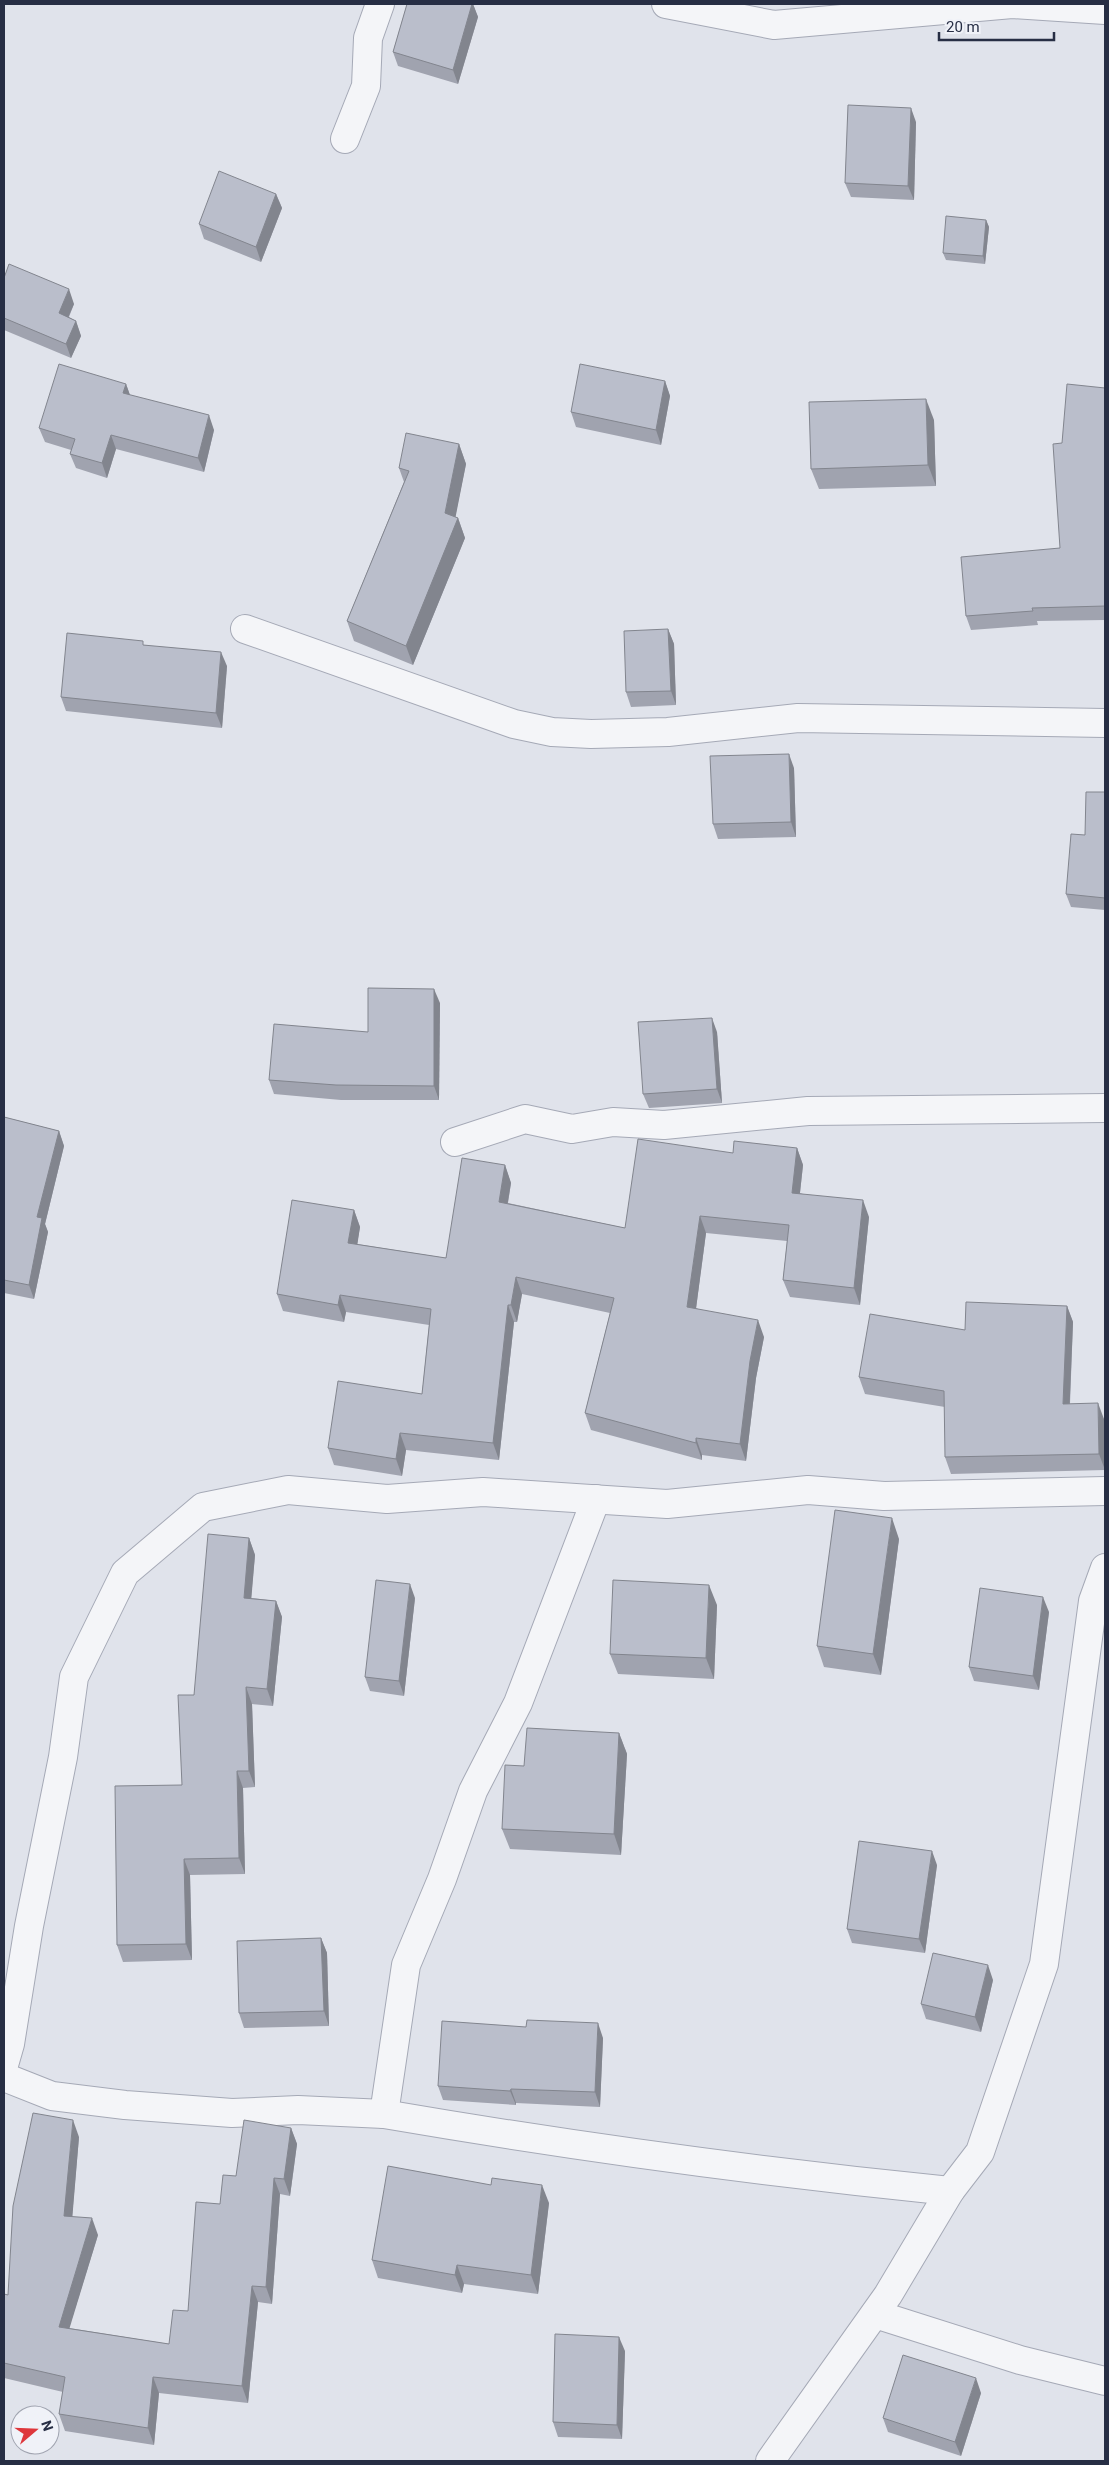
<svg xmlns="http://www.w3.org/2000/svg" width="1109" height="2465" font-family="Roboto,sans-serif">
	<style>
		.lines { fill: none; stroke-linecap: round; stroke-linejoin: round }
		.street-casing { stroke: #a5a9b6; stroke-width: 30 }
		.street { stroke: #f4f5f8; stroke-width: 28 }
		.wall { fill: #a0a3af }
		.shaded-wall { fill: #82858e }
		.building { fill: #babecb; stroke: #82858e }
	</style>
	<rect width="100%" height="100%" fill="#e0e3eb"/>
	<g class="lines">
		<!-- street casing -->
		<g class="street-casing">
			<g id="street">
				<polyline points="666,4 774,25 1012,4 1105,10"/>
				<polyline points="345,139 366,86 368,38 380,4"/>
				<polyline points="245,629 514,724 552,732 591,734 668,732 798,718 1105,723"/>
				<polyline points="455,1142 525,1119 572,1129 613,1122 664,1125 808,1111 1105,1108"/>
				<polyline points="4,2065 10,2044 29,1926 63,1757 74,1677 125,1573 203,1507 288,1490 387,1499 483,1492 667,1504 808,1490 884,1496 1105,1491"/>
				<polyline points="4,2077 52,2096 125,2105 232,2113 298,2110 384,2114 406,1965 442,1879 473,1791 518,1703 596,1499"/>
				<path d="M384,2114C571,2146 761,2172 950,2191"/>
				<polyline points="875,2314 1020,2360 1105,2381"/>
				<polyline points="770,2461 888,2295 950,2191 980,2152 1044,1964 1093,1601 1105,1568"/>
			</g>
		</g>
		<!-- street -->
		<use href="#street" class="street"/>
	</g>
	<!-- wall -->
	<g class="wall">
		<polygon points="407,4 473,4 478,17 458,84 398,66 393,52"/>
		<polygon points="916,122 914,200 851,197 845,183"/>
		<polygon points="276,194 282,208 261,262 204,239 199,224"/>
		<polygon points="986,220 989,227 985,264 946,260 943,253"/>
		<polygon points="4,278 74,304 69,317 76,321 81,336 71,358 4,330"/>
		<polygon points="665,381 670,396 661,445 576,427 571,412"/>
		<polygon points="126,384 130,395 214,430 204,472 116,449 107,478 76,468 70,454 71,450 45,442 39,428"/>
		<polygon points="1105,388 1105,620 1037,621 1038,625 971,630 966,616 1060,548 1062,443"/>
		<polygon points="934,420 936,486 819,489 811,469"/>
		<polygon points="459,444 466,464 455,517 458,518 465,538 413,665 354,641 347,621 404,482 399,468"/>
		<polygon points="668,629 674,644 676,705 631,707 626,692"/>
		<polygon points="145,645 227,666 222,728 66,711 61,697"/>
		<polygon points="794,768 796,837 718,839 713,824"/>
		<polygon points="1105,792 1105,910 1071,907 1066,894 1085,835"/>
		<polygon points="440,1003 439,1100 341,1100 274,1094 269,1080 368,1032"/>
		<polygon points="717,1032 722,1103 649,1108 643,1094"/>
		<polygon points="4,1117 59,1131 64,1146 45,1224 48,1232 34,1299 4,1293"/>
		<polygon points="797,1148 803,1165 800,1193 869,1217 860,1305 790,1297 783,1280 787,1241 706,1233 696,1308 764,1337 756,1378 746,1461 702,1455 702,1460 591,1430 585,1413 610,1313 522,1294 517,1322 514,1322 499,1460 406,1450 402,1476 334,1465 328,1448 422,1394 429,1325 346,1312 344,1322 283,1311 277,1294 354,1210 360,1227 357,1244 446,1258 505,1165 511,1183 508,1203 625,1228 733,1153"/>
		<polygon points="1067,1306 1073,1322 1070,1404 1104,1419 1105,1470 951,1474 945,1457 945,1407 865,1394 859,1377 965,1330"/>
		<polygon points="249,1538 255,1555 251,1598 276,1601 282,1617 273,1706 252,1704 255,1787 243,1788 245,1874 190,1875 192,1960 123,1962 117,1945 182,1785 194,1695"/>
		<polygon points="899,1539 881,1675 824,1667 817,1646"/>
		<polygon points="415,1598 404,1696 370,1691 365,1677"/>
		<polygon points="717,1605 714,1679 618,1674 610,1654"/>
		<polygon points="1049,1612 1039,1690 974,1681 969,1667"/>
		<polygon points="619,1733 627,1754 621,1855 510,1849 502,1829 524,1766"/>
		<polygon points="937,1865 925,1953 852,1943 847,1929"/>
		<polygon points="321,1938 327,1953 329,2026 244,2028 239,2013"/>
		<polygon points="993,1980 981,2032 926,2019 921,2004"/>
		<polygon points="526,2027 603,2038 600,2107 516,2103 516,2105 443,2100 438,2086"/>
		<polygon points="291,2128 297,2144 290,2196 280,2194 272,2304 258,2302 248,2403 159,2393 154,2445 65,2431 59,2414 63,2392 4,2378 4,2294 8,2295 79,2137 72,2217 98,2235 69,2328 169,2344 188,2311 220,2204 236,2176"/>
		<polygon points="491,2185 549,2203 538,2294 464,2284 462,2293 378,2278 372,2260"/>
		<polygon points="625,2351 622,2439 558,2437 553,2422"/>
		<polygon points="981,2393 961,2456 888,2432 883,2418"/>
	</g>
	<!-- shaded-wall -->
	<g class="shaded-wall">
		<polygon points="472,4 473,4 478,17 458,84 453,70"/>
		<polygon points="911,108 916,122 914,200 908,186"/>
		<polygon points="276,194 282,208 261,262 256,247"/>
		<polygon points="986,220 989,227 985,264 983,256"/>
		<polygon points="69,289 74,304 64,327 59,313"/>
		<polygon points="76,321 81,336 71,358 66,344"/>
		<polygon points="665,381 670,396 661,445 656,430"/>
		<polygon points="126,384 131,398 123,393"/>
		<polygon points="926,399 934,420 936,486 928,465"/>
		<polygon points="209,415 214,430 204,472 198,458"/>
		<polygon points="111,435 116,449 107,478 102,463"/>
		<polygon points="459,444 466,464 453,530 458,518 465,538 413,665 406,646 445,513"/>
		<polygon points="668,629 674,644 676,705 671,691"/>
		<polygon points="221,652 227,666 222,728 216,713"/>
		<polygon points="789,754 794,768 796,837 791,822"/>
		<polygon points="434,989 440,1003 439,1100 434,1086"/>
		<polygon points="712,1018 717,1032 722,1103 717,1089"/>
		<polygon points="59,1131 64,1146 45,1224 48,1232 34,1299 29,1285 37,1217"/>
		<polygon points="797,1148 803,1165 798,1210 792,1193"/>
		<polygon points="505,1165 511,1183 505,1219 499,1202"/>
		<polygon points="863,1200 869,1217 860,1305 854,1288"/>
		<polygon points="354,1210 360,1227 355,1260 348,1243"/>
		<polygon points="700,1216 706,1233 694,1324 687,1307"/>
		<polygon points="516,1277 522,1294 517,1322 511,1305"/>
		<polygon points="340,1295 346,1312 344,1322 338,1305"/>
		<polygon points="508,1305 514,1322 499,1460 493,1443"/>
		<polygon points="1067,1306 1073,1322 1069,1420 1063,1404"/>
		<polygon points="758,1320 764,1337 756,1378 746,1461 740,1444 750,1361"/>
		<polygon points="1098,1403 1104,1419 1105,1470 1099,1454"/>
		<polygon points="400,1433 406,1450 402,1476 396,1459"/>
		<polygon points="696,1438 702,1455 702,1460 696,1443"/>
		<polygon points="892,1518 899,1539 881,1675 873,1654"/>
		<polygon points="249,1538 255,1555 250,1614 244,1598"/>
		<polygon points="410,1584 415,1598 404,1696 399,1681"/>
		<polygon points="709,1585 717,1605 714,1679 706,1658"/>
		<polygon points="1043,1597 1049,1612 1039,1690 1033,1676"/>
		<polygon points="276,1601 282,1617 273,1706 267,1689"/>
		<polygon points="246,1687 252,1704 255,1787 249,1771"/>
		<polygon points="619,1733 627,1754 621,1855 614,1834"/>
		<polygon points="237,1771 243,1788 245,1874 239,1858"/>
		<polygon points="932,1851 937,1865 925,1953 919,1939"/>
		<polygon points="184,1859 190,1875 192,1960 186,1944"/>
		<polygon points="321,1938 327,1953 329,2026 324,2011"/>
		<polygon points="988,1965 993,1980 981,2032 975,2017"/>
		<polygon points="598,2023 603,2038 600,2107 595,2092"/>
		<polygon points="511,2089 516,2103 516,2105 510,2091"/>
		<polygon points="73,2120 79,2137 71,2233 64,2216"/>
		<polygon points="291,2128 297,2144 290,2196 284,2179"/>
		<polygon points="274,2178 280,2194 272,2304 266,2287"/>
		<polygon points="542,2185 549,2203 538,2294 531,2275"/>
		<polygon points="92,2218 98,2235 65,2343 59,2327"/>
		<polygon points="457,2265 464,2284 462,2293 455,2275"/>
		<polygon points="252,2286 258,2302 248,2403 242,2386"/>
		<polygon points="619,2337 625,2351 622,2439 617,2425"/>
		<polygon points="153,2377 159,2393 154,2445 148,2428"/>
		<polygon points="976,2378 981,2393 961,2456 955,2442"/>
	</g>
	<!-- building -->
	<g class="building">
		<polygon points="407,4 472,4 453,70 393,52"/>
		<polygon points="848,105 911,108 908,186 845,183"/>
		<polygon points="219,171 276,194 256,247 199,224"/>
		<polygon points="946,216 986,220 983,256 943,253"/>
		<polygon points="9,264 69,289 59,313 76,321 66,344 4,318 4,278"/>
		<polygon points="59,364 126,384 123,393 209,415 198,458 111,435 102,463 70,454 75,439 39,428"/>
		<polygon points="580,364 665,381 656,430 571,412"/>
		<polygon points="1067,384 1105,388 1105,606 1032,608 1033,611 966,616 961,557 1060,548 1053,444 1062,443"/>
		<polygon points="926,399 928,465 811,469 809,402"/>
		<polygon points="406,433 459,444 445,513 458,518 406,646 347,621 409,471 399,468"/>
		<polygon points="668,629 671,691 626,692 624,631"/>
		<polygon points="67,633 143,641 143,645 221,652 216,713 61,697"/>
		<polygon points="789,754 791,822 713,824 710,756"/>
		<polygon points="1086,792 1105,792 1105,898 1066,894 1071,834 1085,835"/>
		<polygon points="368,988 434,989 434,1086 336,1085 269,1080 274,1024 368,1032"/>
		<polygon points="712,1018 717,1089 643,1094 638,1022"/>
		<polygon points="4,1117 59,1131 37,1217 42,1218 29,1285 4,1280"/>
		<polygon points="638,1139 733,1153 734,1141 797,1148 792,1193 863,1200 854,1288 783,1280 789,1225 700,1216 687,1307 758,1320 750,1361 740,1444 696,1438 696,1443 585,1413 614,1298 516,1277 511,1305 508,1305 493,1443 400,1433 396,1459 328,1448 338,1381 422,1394 431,1309 340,1295 338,1305 277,1294 292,1200 354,1210 348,1243 446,1258 462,1158 505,1165 499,1202 625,1228"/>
		<polygon points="966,1302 1067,1306 1063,1404 1098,1403 1099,1454 945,1457 944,1391 859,1377 870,1314 965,1330"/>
		<polygon points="835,1510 892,1518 873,1654 817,1646"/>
		<polygon points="208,1534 249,1538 244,1598 276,1601 267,1689 246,1687 249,1771 237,1771 239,1858 184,1859 186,1944 117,1945 115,1786 182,1785 178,1695 194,1695"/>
		<polygon points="376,1580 410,1584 399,1681 365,1677"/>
		<polygon points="613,1580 709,1585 706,1658 610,1654"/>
		<polygon points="980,1588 1043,1597 1033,1676 969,1667"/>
		<polygon points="527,1728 619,1733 614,1834 502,1829 505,1765 524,1766"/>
		<polygon points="859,1841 932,1851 919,1939 847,1929"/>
		<polygon points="321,1938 324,2011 239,2013 237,1941"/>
		<polygon points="933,1953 988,1965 975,2017 921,2004"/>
		<polygon points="527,2020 598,2023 595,2092 511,2089 510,2091 438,2086 442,2021 526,2027"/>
		<polygon points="33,2113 73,2120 64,2216 92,2218 59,2327 169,2344 173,2310 188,2311 196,2202 220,2204 223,2175 236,2176 244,2120 291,2128 284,2179 274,2178 266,2287 252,2286 242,2386 153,2377 148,2428 59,2414 65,2377 4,2363 4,2294 8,2295 13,2206"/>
		<polygon points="388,2166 491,2185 492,2178 542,2185 531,2275 457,2265 455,2275 372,2260"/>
		<polygon points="555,2334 619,2337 617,2425 553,2422"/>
		<polygon points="903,2355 976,2378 955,2442 883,2418"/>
	</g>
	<!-- border -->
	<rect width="1109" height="2465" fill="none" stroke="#272e44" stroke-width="10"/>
	<!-- north arrow -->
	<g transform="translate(35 2430) rotate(71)"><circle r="24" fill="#f0f2f8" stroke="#a0a4b0"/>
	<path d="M0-4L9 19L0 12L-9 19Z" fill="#de373c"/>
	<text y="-8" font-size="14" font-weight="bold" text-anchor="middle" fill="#272e44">N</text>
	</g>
	<!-- scale -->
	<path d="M939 32v8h115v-8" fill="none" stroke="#272e44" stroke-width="2.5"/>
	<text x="946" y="32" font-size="15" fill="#272e44" stroke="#f0f2f8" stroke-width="4" paint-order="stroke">20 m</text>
</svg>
